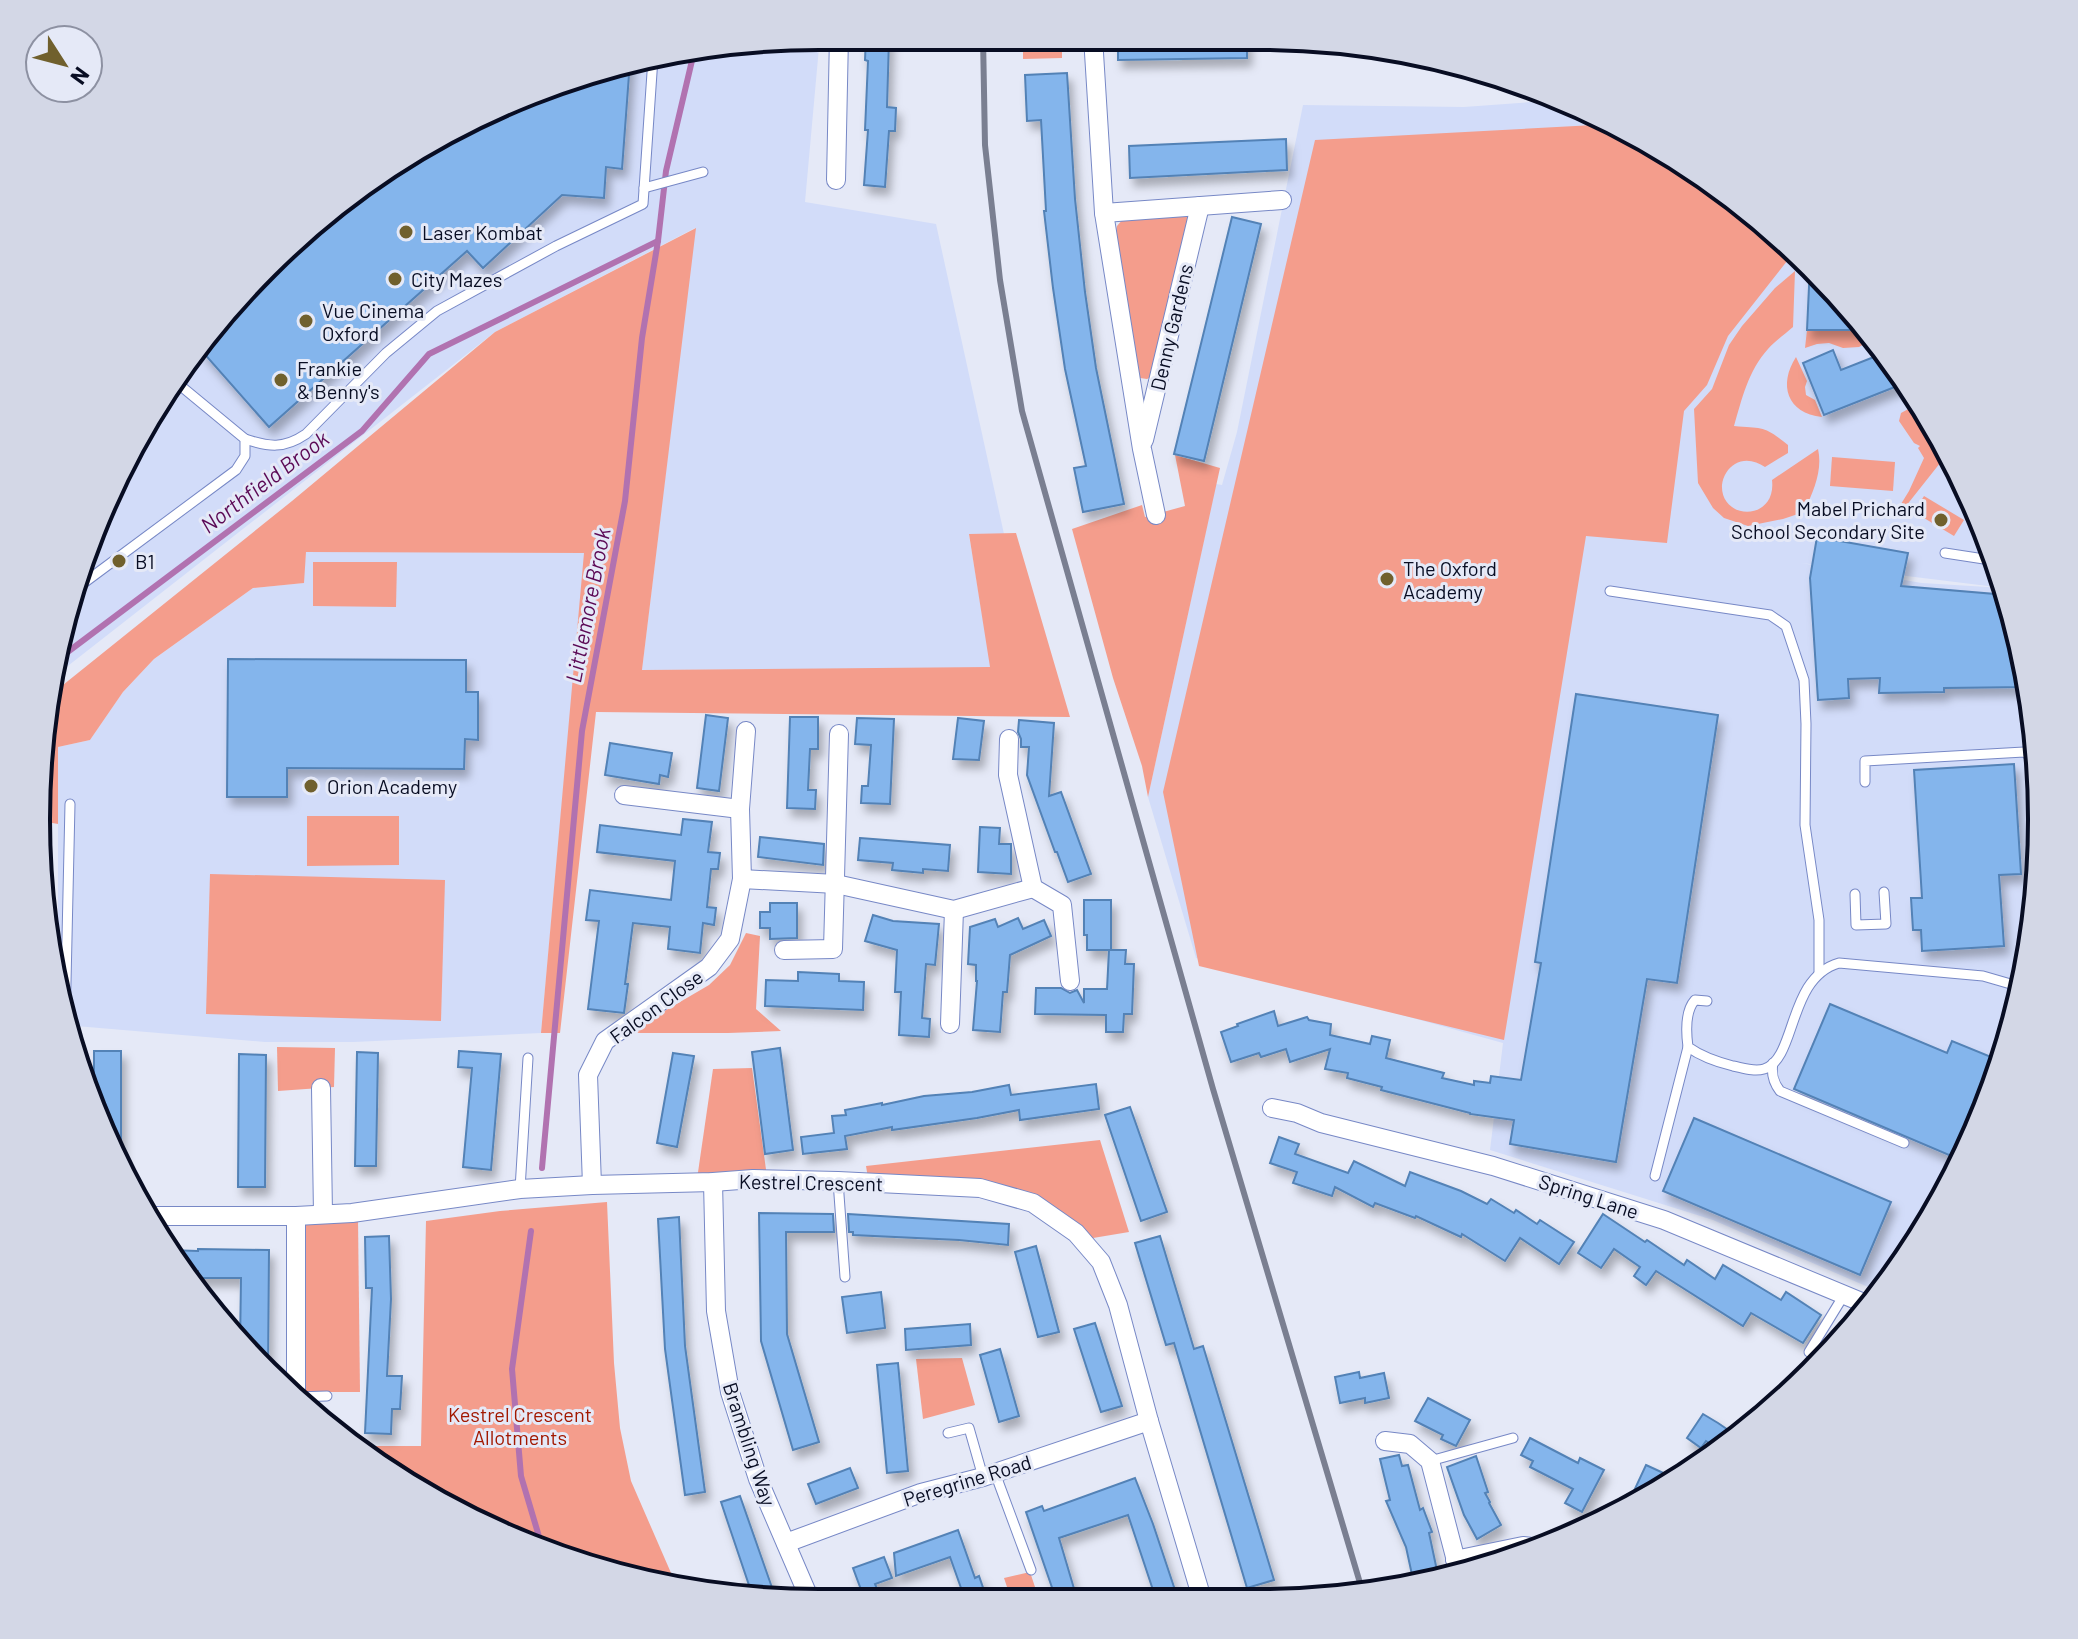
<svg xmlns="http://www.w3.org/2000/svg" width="2078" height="1639" font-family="Barlow,sans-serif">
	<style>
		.built { fill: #d2dcf9; fill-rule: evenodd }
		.green { fill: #f49d8c }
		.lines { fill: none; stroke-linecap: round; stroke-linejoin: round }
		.stream { stroke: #b172b0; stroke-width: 6 }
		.building { fill: #84b5ec; stroke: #5382b6; stroke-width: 2; filter: url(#shadow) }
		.lane-casing { stroke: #7788c6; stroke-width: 11 }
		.street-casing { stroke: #7788c6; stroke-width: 20 }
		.lane { stroke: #fff; stroke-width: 9 }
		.street { stroke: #fff; stroke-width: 18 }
		.rail { stroke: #7a7f91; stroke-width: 6 }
		.poi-dot { fill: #70602d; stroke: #e5e9f7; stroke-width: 3 }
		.labels { text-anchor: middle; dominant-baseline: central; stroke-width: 6; stroke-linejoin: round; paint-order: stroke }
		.poi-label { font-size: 20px; fill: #080d23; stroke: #e5e9f7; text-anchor: start }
		.street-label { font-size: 20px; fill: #080d23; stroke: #e5e9f7 }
		.park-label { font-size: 20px; fill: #a21800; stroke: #e5e9f7 }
		.water-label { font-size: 22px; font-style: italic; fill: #5b0955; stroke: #e5e9f7 }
		.rim { fill: none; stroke: #080d23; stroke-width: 4 }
	</style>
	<defs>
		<filter id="shadow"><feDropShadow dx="4.5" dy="8" stdDeviation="4" flood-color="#0004"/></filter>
	</defs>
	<rect width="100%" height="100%" fill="#e5e9f7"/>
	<!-- built -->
	<g class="built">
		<polygon points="820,36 805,202 936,224 1004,534 969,535 991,668 642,670 695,228 495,332 55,676 63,616 141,427 266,265 428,141 617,63"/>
		<path d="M1559,100L1650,141L1775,230L1848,303L1937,428L2001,568L2035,718L2040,871L2015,1023L1961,1166L1882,1293L1713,1220L1490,1150L1503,1043L1196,958L1148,797L1216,484L1222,485L1237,432L1303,105L1464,107ZM1801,563L2004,588L1922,583Z"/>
		<polygon points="306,551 585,553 541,1033 354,1042 265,1042 64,1025 58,984 58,747 90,740 123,692 154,659 253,588 303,583"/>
	</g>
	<!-- green -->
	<g class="green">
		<polygon points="1023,37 1062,37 1062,58 1023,59"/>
		<polygon points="1613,124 1650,141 1775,230 1790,245 1791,256 1728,336 1707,385 1684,411 1667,543 1586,536 1504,1040 1199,966 1163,792 1315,140"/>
		<polygon points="1185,214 1189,216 1153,376 1147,379 1140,378 1136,373 1115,235 1117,226 1123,219"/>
		<polygon points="696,228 642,670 990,667 969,534 1016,533 1070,717 596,712 560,1033 541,1033 584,553 306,552 304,583 253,588 154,659 123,692 90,740 58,747 58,824 36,820 53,693 292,501 495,332"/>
		<path d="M1795,271L1793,327C1785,334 1775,341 1768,349C1748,371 1742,399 1734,426C1764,429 1763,425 1788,445V453L1765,467C1756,461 1745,458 1735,464C1728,468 1723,476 1722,485C1720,521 1777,522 1772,480L1818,449C1823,471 1813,492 1804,512L1783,519L1748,526L1724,518L1713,508L1698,483L1694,409L1712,389L1729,345L1742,326L1775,288Z"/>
		<polygon points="1807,330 1867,330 1873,339 1859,347 1843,348 1829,343 1817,344 1805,348"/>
		<path d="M1796,357L1807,381L1805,387L1806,395L1815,400L1822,417C1787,413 1778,385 1796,357Z"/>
		<polygon points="1912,407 1925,411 1937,428 1948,453 1906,506 1901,504 1909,491 1924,458 1918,448 1920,446 1914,443 1899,421 1901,413"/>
		<polygon points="1175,455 1220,468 1148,797 1142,766 1113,678 1072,529 1142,505 1145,517 1185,506"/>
		<polygon points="1832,457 1895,462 1893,491 1830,486"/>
		<polygon points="1924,496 1964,520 1954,536 1914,512"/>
		<polygon points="313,562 397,562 396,607 313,606"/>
		<polygon points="307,816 399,816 399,865 307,866"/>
		<polygon points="210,874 445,880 441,1021 206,1014"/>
		<polygon points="746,933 760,936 756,1009 781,1031 728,1033 627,1033 709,985 730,965"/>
		<polygon points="277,1047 335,1048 334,1087 278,1091"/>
		<polygon points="752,1068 768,1184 696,1186 713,1069"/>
		<polygon points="1100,1140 1129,1232 1087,1239 1034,1202 869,1184 866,1166"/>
		<polygon points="607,1202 614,1363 620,1428 631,1481 678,1589 667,1588 519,1543 374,1459 374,1446 421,1446 426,1221 500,1211"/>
		<polygon points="358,1218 360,1392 303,1392 300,1220"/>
		<polygon points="962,1358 975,1405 923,1419 916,1359"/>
		<polygon points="1030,1572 1040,1602 1012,1602 1004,1578"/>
	</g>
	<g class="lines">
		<!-- stream -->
		<g class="stream">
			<polyline points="57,660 362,431 429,354 658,241"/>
			<polyline points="542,1168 582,731 625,501 642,338 658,241 666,171 694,52"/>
			<polyline points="531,1231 512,1369 521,1476 543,1550"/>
		</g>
	</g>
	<!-- building -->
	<g class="building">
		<polygon points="866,36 888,36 889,39 887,107 896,108 895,131 889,131 885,187 864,185 868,130 865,130 868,61 865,60"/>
		<polygon points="1118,37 1247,37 1247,58 1118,60"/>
		<polygon points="630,61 622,169 606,167 604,198 562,195 483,268 467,251 269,427 201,350 266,265 428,141 617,63"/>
		<polygon points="1067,73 1075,199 1085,292 1096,368 1124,504 1083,512 1074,468 1086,466 1065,369 1053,288 1044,211 1046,211 1041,120 1027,121 1025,75"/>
		<polygon points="1286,139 1287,170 1130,178 1129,146"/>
		<polygon points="1232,217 1261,224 1204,461 1174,454"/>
		<polygon points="1810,265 1848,303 1867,330 1807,330"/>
		<polygon points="1833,350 1841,370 1884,353 1905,383 1824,415 1803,363"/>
		<polygon points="1817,537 1908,553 1901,586 2007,595 2028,687 1944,688 1944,692 1879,693 1880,678 1848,679 1849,698 1818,700 1810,578"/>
		<polygon points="228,659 466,660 466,692 478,692 478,740 465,739 464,769 287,768 287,797 227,797"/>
		<polygon points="1576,694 1718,715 1677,983 1647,979 1616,1162 1510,1144 1514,1120 1470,1114 1470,1113 1381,1090 1382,1087 1347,1078 1348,1073 1325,1069 1330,1049 1290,1062 1286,1049 1261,1057 1259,1053 1231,1062 1221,1032 1238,1026 1237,1024 1274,1011 1278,1026 1307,1017 1309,1020 1331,1024 1330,1035 1370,1044 1372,1036 1390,1040 1386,1058 1444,1073 1442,1078 1474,1085 1474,1081 1490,1083 1491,1076 1521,1080 1541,963 1535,962"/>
		<polygon points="706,715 728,718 719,791 697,788"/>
		<polygon points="790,717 818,717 818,749 810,749 808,790 816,790 815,809 787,808"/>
		<polygon points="857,718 894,719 890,804 861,803 862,786 868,786 871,745 855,744"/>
		<polygon points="958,718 984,721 979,760 953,759"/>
		<polygon points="1019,720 1054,723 1049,796 1061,792 1091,874 1068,882 1057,852 1055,852 1027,775 1029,747 1021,747 1021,739 1018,732"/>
		<polygon points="610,743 672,753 668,777 660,775 659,784 605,775"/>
		<polygon points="2014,764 2021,874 1999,875 2004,946 1922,951 1921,930 1913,930 1911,898 1922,898 1914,770"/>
		<polygon points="683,819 712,822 708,852 720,853 718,869 711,869 707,907 716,908 714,925 703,923 700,953 668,949 670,927 633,923 625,984 628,984 624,1013 588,1009 599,921 586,920 590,890 671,900 675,861 597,852 600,825 681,835"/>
		<polygon points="980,827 1000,828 999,844 1011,844 1011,874 978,872"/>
		<polygon points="760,837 824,844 823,865 758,857"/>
		<polygon points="860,838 950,845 948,871 923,869 923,873 892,870 893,863 858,860"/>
		<polygon points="1084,900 1111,900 1111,950 1087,950 1087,935 1084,935"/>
		<polygon points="770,903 797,903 797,938 770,939 770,928 760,928 760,912 770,912"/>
		<polygon points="873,915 893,921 939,924 935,965 926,964 922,1018 930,1019 929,1037 899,1035 901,992 895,992 897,950 865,941"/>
		<polygon points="1018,918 1023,929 1044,920 1051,936 1010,955 1007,992 1003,992 1000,1032 973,1030 977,981 976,981 976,965 968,964 970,927 995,919 998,927"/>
		<polygon points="1109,950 1126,950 1125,964 1134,964 1132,1014 1124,1014 1123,1032 1106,1032 1106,1015 1035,1014 1036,988 1061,988 1070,993 1077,990 1084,1003 1084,989 1107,989"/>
		<polygon points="798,972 839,974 839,981 864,982 863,1010 765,1006 766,980 798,981"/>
		<polygon points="1830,1004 1947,1053 1952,1041 2001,1061 1963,1161 1794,1089"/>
		<polygon points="780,1048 793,1150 765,1154 752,1052"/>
		<polygon points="94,1051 121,1051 121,1162 94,1097"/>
		<polygon points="459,1051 501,1054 491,1170 463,1167 472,1068 458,1067"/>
		<polygon points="357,1052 378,1053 376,1166 355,1166"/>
		<polygon points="673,1053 694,1056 677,1147 657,1143"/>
		<polygon points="239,1054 266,1055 265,1187 238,1187"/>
		<polygon points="1096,1084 1099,1109 1020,1120 1019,1110 977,1118 892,1130 892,1127 845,1136 847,1149 803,1154 801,1137 834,1133 832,1116 846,1115 845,1110 882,1103 882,1105 924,1096 972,1092 1009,1085 1011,1095"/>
		<polygon points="1130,1107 1167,1212 1141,1221 1105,1115"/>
		<polygon points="1694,1118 1891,1202 1860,1275 1663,1191"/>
		<polygon points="1279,1137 1299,1144 1295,1154 1348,1173 1354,1161 1405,1186 1410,1172 1461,1191 1487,1204 1491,1199 1514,1213 1516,1210 1537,1224 1540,1220 1574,1242 1559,1264 1520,1238 1505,1261 1462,1234 1461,1237 1416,1216 1415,1218 1375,1203 1373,1207 1335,1187 1332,1196 1293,1183 1297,1172 1270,1163"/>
		<polygon points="759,1213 833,1214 834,1232 786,1232 787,1334 819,1442 793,1450 761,1341"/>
		<polygon points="848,1214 1009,1224 1008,1245 959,1240 853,1235 853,1232 849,1232"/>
		<polygon points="1603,1214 1645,1242 1647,1240 1684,1265 1687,1260 1715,1279 1723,1265 1781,1300 1786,1292 1821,1315 1803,1343 1751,1313 1743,1326 1656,1271 1646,1285 1634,1276 1640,1267 1614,1249 1601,1268 1578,1253"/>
		<polygon points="679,1217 685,1346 705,1492 685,1495 665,1349 658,1219"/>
		<polygon points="389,1236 391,1299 387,1376 402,1376 400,1409 392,1409 391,1434 365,1433 372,1288 366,1288 365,1237"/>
		<polygon points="1160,1236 1194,1349 1203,1346 1274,1580 1247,1588 1174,1343 1166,1345 1135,1243"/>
		<polygon points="1036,1246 1059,1332 1038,1337 1015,1252"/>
		<polygon points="198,1249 269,1250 268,1371 240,1346 241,1278 198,1278 198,1271 183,1270 169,1250 198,1251"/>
		<polygon points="881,1292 885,1328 847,1333 842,1297"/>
		<polygon points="1095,1323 1122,1406 1101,1412 1074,1329"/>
		<polygon points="970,1324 971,1345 906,1350 905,1329"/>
		<polygon points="1000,1349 1019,1416 999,1422 980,1355"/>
		<polygon points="898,1363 908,1471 887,1473 877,1365"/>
		<polygon points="1359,1372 1360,1378 1384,1373 1389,1398 1365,1403 1365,1398 1340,1403 1335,1377"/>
		<polygon points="1428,1398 1470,1420 1456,1446 1441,1439 1443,1435 1415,1421"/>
		<polygon points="1703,1414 1718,1423 1737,1436 1718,1449 1706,1441 1701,1448 1687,1438"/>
		<polygon points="1530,1438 1578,1463 1580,1458 1604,1470 1582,1512 1565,1503 1573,1489 1530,1467 1533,1461 1521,1455"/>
		<polygon points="1399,1455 1402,1466 1408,1465 1420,1510 1423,1508 1432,1532 1429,1533 1439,1580 1414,1584 1406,1547 1386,1501 1390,1500 1380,1459"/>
		<polygon points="1476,1456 1488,1492 1485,1493 1490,1502 1489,1503 1501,1525 1477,1539 1464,1515 1447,1467"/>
		<polygon points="1646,1465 1670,1476 1665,1488 1650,1498 1626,1508"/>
		<polygon points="850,1468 858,1488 816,1504 808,1484"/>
		<polygon points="1135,1478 1153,1524 1179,1602 1157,1602 1128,1515 1059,1538 1078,1602 1057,1602 1026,1512 1042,1506 1044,1511"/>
		<polygon points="740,1496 762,1559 776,1599 753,1597 728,1523 721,1502"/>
		<polygon points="958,1530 975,1578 979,1576 988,1602 966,1602 950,1557 896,1576 894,1553"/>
		<polygon points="884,1557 892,1578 875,1584 883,1603 866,1603 853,1568"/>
	</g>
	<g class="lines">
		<!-- lane casing -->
		<g class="lane-casing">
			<g id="lane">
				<polyline points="644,188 703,172"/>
				<path d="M245,439C269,447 284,449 306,434L386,353L437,311L556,246L643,204L653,58"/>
				<polyline points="1945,553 1997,561"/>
				<polyline points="73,591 236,470 245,456 245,439 176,382"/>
				<polyline points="1610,591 1770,615 1786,626 1804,680 1806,724 1805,825 1819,920 1819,972"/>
				<polyline points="1865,782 1865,761 2024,752 2037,761"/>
				<polyline points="1855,894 1856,925 1886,924 1884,892"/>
				<path d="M1707,1001L1695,1000C1685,1011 1686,1032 1688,1047C1702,1057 1717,1062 1733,1066C1743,1068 1754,1072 1764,1069C1797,1059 1787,978 1839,963L1983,976L2021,987"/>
				<polyline points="65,1027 70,804"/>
				<path d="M1773,1063C1771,1074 1773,1082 1780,1091L1904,1143"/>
				<polyline points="1655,1176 1688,1047"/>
				<polyline points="838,1181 845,1277"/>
				<polyline points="520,1189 528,1058"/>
				<polyline points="1821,1359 1809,1352 1844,1295"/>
				<polyline points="296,1397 327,1396"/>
				<polyline points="948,1433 969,1428 983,1477"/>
				<polyline points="1430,1461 1513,1438"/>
				<polyline points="995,1473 1031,1570"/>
			</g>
		</g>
		<!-- street casing -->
		<g class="street-casing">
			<g id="street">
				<polyline points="1093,37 1104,213 1142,449 1156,515"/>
				<polyline points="836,180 839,36"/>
				<polyline points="1104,213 1282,200"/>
				<polyline points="1144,440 1200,206"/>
				<polyline points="1009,739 1008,775 1033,888 1062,905 1070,981"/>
				<polyline points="624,795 740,809"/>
				<polyline points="742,879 836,884 954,910 1033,888"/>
				<polyline points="784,950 833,949 839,734"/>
				<polyline points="950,1024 954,910"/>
				<polyline points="321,1088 323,1214"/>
				<polyline points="1272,1108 1297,1113 1321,1123 1493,1166 1664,1220 1871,1306"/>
				<polyline points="713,1182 716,1311 730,1392 758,1479 811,1602"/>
				<polyline points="592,1185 588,1075 605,1041 709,967 730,939 742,879 740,809 746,731"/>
				<polyline points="144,1216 296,1216 352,1213 520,1189 592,1185 713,1182 753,1179 838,1181 980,1188 1033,1203 1076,1233 1101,1262 1118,1305 1149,1421 1203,1602"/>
				<polyline points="296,1216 296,1398"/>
				<polyline points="1385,1441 1410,1444 1430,1461 1460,1576"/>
				<polyline points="786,1543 921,1493 983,1477 1149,1421"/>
				<polyline points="1455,1560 1523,1546 1532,1547"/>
			</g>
		</g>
		<!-- lane -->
		<use href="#lane" class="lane"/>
		<!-- street -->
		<use href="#street" class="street"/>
		<!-- rail -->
		<polyline class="rail" points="983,37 985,145 1000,280 1022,411 1213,1089 1363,1593"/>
	</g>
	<!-- markers -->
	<g class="poi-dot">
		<circle cx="406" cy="232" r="8"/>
		<circle cx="395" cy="279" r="8"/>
		<circle cx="306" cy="321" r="8"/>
		<circle cx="281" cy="380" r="8"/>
		<circle cx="1941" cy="520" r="8"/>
		<circle cx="119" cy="561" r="8"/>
		<circle cx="1387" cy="579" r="8"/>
		<circle cx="311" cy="786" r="8"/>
	</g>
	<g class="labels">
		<!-- poi labels -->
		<g class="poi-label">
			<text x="422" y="232">Laser Kombat</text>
			<text x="411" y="279">City Mazes</text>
			<text x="322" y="310">Vue Cinema<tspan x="322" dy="23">Oxford</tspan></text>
			<text x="297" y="368">Frankie<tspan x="297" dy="23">&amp; Benny's</tspan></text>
			<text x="1925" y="508" text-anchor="end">Mabel Prichard<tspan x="1925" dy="23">School Secondary Site</tspan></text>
			<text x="135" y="561">B1</text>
			<text x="1403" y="568">The Oxford<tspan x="1403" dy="23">Academy</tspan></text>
			<text x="327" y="786">Orion Academy</text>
		</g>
		<!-- street labels -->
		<g class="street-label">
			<text transform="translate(1171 327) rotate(-77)">Denny Gardens</text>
			<text transform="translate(656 1006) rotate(-36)">Falcon Close</text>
			<text transform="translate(811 1182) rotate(1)">Kestrel Crescent</text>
			<text transform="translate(1589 1196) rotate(18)">Spring Lane</text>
			<text transform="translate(750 1444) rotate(72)">Brambling Way</text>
			<text transform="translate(967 1480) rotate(-17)">Peregrine Road</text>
		</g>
		<!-- park labels -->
		<g class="park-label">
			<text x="520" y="1414">Kestrel Crescent<tspan x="520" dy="23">Allotments</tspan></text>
		</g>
		<!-- water labels -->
		<g class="water-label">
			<text transform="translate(264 481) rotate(-37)">Northfield Brook</text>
			<text transform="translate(587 605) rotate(-79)">Littlemore Brook</text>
		</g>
	</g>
	<!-- crop -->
	<path d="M0 0H2078V1639H0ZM819 50H1259A769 769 0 0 1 2028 819V820A769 769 0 0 1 1259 1589H819A769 769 0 0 1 50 820V819A769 769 0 0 1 819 50Z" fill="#d3d7e6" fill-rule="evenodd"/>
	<path class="rim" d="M819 50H1259A769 769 0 0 1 2028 819V820A769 769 0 0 1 1259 1589H819A769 769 0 0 1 50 820V819A769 769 0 0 1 819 50Z"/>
	<!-- north arrow -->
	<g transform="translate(64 64) rotate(126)"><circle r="38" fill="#e5e9f7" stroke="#8d91a2" stroke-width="2"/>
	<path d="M0-6L14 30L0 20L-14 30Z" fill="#70602d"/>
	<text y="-12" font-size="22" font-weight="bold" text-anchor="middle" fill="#080d23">N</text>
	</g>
</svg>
